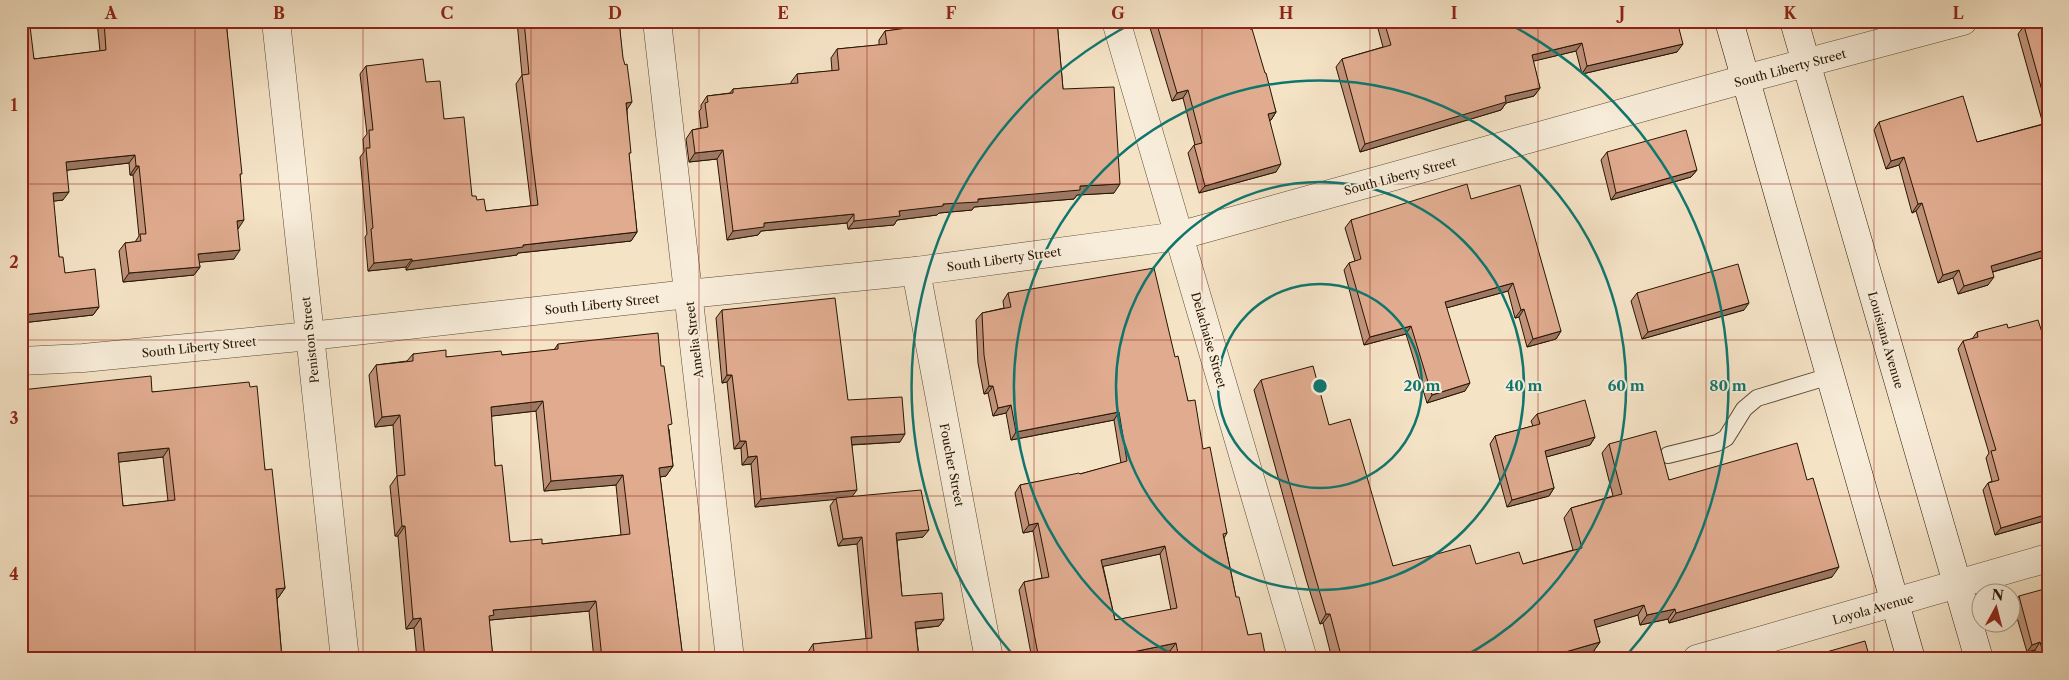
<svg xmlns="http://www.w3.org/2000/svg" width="2069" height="680" font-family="'Libre Caslon Text',serif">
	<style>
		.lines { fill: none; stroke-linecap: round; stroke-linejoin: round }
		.lane-casing { stroke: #5a4832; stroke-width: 18 }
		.street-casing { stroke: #5a4832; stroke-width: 29 }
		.secondary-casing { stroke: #261501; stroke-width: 29 }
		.lane { stroke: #f8edda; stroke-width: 16 }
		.street { stroke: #f8edda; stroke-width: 28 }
		.secondary { stroke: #f8edda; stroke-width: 28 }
		.wall { fill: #c1937b; stroke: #261501; fill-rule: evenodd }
		.shaded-wall { fill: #9d7864; stroke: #261501 }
		.building { fill: #e0ab8f; stroke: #261501; fill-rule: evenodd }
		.grid { fill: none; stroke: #8f2418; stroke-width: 1; stroke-opacity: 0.55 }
		.ring { fill: none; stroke: #0f766e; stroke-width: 2.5 }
		.labels { text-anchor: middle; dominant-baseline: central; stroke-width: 4; stroke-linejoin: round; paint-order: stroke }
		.street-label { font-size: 12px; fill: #261501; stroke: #f8edda }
		.centre { fill: #0f766e; stroke: #f8edda; stroke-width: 2.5 }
		.ring-label { font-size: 15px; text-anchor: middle; font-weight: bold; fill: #0f766e; stroke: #f8edda; stroke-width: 4; stroke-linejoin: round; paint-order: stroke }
		.neatline { fill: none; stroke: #8f2418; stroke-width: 2 }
		.grid-label { font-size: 16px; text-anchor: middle; font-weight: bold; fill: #8f2418 }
	</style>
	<rect width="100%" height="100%" fill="#f5e3c6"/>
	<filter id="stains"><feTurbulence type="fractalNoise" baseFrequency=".004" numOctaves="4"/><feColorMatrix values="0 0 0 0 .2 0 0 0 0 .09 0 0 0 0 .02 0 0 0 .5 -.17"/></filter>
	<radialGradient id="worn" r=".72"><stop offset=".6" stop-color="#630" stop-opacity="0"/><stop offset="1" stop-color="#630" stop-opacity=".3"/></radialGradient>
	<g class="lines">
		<!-- lane casing -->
		<g class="lane-casing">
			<polyline id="lane" points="1668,455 1717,443 1726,438 1744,409 1757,398 1830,376"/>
		</g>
		<!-- street casing -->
		<g class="street-casing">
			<g id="street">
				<polyline points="276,21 345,659"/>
				<polyline points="657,21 730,659"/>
				<polyline points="1116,21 1303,659"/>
				<polyline points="916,271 989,659"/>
				<polyline points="21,361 83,358 310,336 688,294 916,271 1178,236 1745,79 1963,21"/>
				<polyline points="1697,659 2048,558"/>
			</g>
		</g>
		<!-- secondary casing -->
		<g class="secondary-casing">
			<g id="secondary">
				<polyline points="1729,21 1911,659"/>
				<polyline points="1794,21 1979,659"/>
			</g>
		</g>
		<!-- lane -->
		<use href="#lane" class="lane"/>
		<!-- street -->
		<use href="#street" class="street"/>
		<!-- secondary -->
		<use href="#secondary" class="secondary"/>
	</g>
	<!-- wall -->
	<g class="wall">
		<polygon points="21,21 27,26 34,59 100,51 97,21 226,21 240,176 238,229 237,229 234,259 199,262 200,267 194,275 123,282 119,251 125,243 135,242 139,236 133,175 130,175 129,163 67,170 63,200 53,201 59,257 65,273 99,307 93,315 21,323"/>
		<polygon points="517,21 619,21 627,109 629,156 637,232 631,241 518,253 517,255 406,270 406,267 368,271 365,237 367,234 360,157 364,152 363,139 367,134 360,74 366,66 426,82 444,119 472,196 477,200 486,211 531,206 516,84 522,75"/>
		<polygon points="930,21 1057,21 1063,89 1114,193 1077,195 1074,199 974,207 972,210 939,213 937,215 897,220 894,225 848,229 847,223 761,231 758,235 727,240 717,159 689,162 686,139 692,130 701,128 699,111 701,109 701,105 707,96 730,93 733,89 791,84 791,82 797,74 832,71 831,58 837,49 879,45 879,40 885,31 930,25"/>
		<polygon points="1148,21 1248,21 1276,112 1271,120 1269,120 1276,172 1199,193 1188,153 1194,145 1195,145 1183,98 1172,101"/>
		<polygon points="1376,21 1677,21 1677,52 1582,74 1576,51 1533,61 1540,88 1534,96 1506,103 1501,110 1360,152 1336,67 1342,59 1383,47"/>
		<polygon points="2048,21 2048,256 1993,272 1988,285 1958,294 1953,278 1938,283 1916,211 1912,213 1899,165 1886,169 1874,130 1879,122 1977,142 2043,124 2018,34 2024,26"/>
		<polygon points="1607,152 1697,170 1691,177 1611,200 1601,160"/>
		<polygon points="1471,199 1561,331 1556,339 1527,347 1519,317 1515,318 1508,291 1446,308 1465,391 1427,403 1406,334 1364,345 1344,270 1349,263 1355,261 1345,228 1351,220"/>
		<path d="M1008,293L1175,357L1227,533L1224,538L1236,597L1248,635L1266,659H1172L1170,651L1131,659H1032L1019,590L1024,582L1042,578L1033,531L1023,533L1015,493L1020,485L1080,474L1121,463L1114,420L1011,440L1006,413L993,416L988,393L984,394L978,363L976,320L982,313L1004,308L1003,301ZM1160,554L1171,610L1115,620L1103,566Z"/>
		<polygon points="1637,293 1744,310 1642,339 1631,301"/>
		<polygon points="722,310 848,400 900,442 852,445 852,497 923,537 897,540 902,596 944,619 939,626 916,629 919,659 809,659 808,652 813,644 866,639 857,544 838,546 830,506 835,499 755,507 751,464 742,465 741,448 734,449 727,382 722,383 716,318"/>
		<polygon points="1977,332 2048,520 1995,535 1983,490 1988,483 1992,481 1986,458 1989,453 1958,349 1963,341 1972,339"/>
		<path d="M558,344L669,429L673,466L666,476L660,477L683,659H594L589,611L490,620L489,621L493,659H417L414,628L406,629L398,536H395L390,486L397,476L393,425L375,427L369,375L376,365L407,361L413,354L446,357L502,355L554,350ZM536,411L544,491L616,485L621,535L542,544L510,542L495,466L491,416Z"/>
		<polygon points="1261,380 1329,425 1393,566 1523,564 1573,550 1564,518 1571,508 1613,496 1602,453 1609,444 1832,577 1669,623 1668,619 1640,625 1638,615 1596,627 1600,642 1593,652 1569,659 1332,659 1323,623 1320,624 1306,579 1254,390"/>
		<path d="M250,387L265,470L285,588L278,598H277L282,659H21V390L152,392ZM163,457L168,501L123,506L118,462Z"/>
		<polygon points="1537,414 1595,437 1590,445 1546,457 1554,488 1549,496 1507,507 1490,444 1495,436 1533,426 1531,421"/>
		<polygon points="2019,596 2048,659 2037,659 2035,650 2027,652 2013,604"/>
	</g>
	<!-- shaded-wall -->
	<g class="shaded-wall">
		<polygon points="1582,43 1576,51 1526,63 1532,55"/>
		<polygon points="1683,44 1677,52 1582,74 1587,66"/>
		<polygon points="1540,88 1534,96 1506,103 1501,110 1360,152 1365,144 1505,96"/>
		<polygon points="1188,90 1183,98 1172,101 1177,93"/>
		<polygon points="632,102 626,111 626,103"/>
		<polygon points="1276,112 1271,120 1262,122 1268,114"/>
		<polygon points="723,150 717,159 689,162 695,153"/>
		<polygon points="135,155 129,163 60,171 66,162"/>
		<polygon points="1904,157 1899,165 1886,169 1891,161"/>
		<polygon points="1281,164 1276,172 1199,193 1205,186"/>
		<polygon points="136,166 139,166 133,175 130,175"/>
		<polygon points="1697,170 1691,177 1611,200 1616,193"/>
		<polygon points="1120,184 1114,193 1077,195 1074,199 974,207 972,210 939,213 937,215 897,220 894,225 848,229 854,221 899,211 943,204 1080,186"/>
		<polygon points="69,192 63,200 47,202 53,193"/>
		<polygon points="1922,203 1916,211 1912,213 1918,204"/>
		<polygon points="854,214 847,223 761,231 758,235 727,240 733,231 764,223"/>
		<polygon points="244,220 238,229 231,230 237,221"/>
		<polygon points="637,232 631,241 518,253 517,255 406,270 412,261 523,245"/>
		<polygon points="2048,249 2048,256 1985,274 1991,266"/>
		<polygon points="240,250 234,259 192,263 198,254"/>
		<polygon points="412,259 406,267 368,271 374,263"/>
		<polygon points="200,267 194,275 123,282 129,273"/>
		<polygon points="1959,270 1953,278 1938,283 1943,275"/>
		<polygon points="1994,277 1988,285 1958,294 1964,286"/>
		<polygon points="1513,283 1508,291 1439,310 1445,302"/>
		<polygon points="1749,303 1744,310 1642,339 1648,332"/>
		<polygon points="99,307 93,315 21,323 21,315"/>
		<polygon points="1524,309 1519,317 1515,318 1521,310"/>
		<polygon points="1411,326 1406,334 1364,345 1370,337"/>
		<polygon points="1561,331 1556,339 1527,347 1533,339"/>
		<polygon points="727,375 732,375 727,382 722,383"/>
		<polygon points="1470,383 1465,391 1427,403 1432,395"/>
		<polygon points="989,386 993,386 988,393 984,394"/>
		<polygon points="543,401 536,411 484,417 491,407"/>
		<polygon points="1011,405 1006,413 993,416 998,408"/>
		<polygon points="1119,412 1114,420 1011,440 1016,432"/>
		<polygon points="400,415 393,425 375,427 382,417"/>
		<polygon points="905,434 900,442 846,445 851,437"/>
		<polygon points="1595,437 1590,445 1539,459 1545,451"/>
		<polygon points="740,441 746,441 741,448 734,449"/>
		<polygon points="169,448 163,457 111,463 118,453"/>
		<polygon points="757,456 751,464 742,465 748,457"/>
		<polygon points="673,466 666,476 652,478 659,468"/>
		<polygon points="623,475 616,485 544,491 551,481"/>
		<polygon points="1554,488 1549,496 1507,507 1512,500"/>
		<polygon points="857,490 851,498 755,507 761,499"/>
		<polygon points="2048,514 2048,520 1995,535 2001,528"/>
		<polygon points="1038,523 1033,531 1023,533 1029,525"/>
		<polygon points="402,526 405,526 398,536 395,536"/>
		<polygon points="929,530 923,537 891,541 896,533"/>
		<polygon points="862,537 857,544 838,546 843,539"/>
		<polygon points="1165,546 1160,554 1096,568 1101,560"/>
		<polygon points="1839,567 1832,577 1669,623 1676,613"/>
		<polygon points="285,588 278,598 269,599 276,589"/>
		<polygon points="596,601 589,611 490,620 486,626 482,626 493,610"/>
		<polygon points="1644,605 1638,615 1587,630 1594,620"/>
		<polygon points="1675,609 1668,619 1640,625 1647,615"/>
		<polygon points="1326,614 1330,614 1323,623 1320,624"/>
		<polygon points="421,618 414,628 406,629 413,619"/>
		<polygon points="944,619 939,626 910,629 915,622"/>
		<polygon points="26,642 21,649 21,643"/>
		<polygon points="1600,642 1593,652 1569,659 1541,659"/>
		<polygon points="2040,642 2035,650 2027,652 2032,645"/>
		<polygon points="1176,643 1170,651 1131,659 1120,659 1123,654"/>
	</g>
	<!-- building -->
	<g class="building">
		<polygon points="21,21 26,21 27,26 30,26 34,59 106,50 104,21 226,21 242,174 240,174 244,220 237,221 240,250 198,254 200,267 129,273 125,243 141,241 140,234 146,234 139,166 136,166 135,155 66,162 69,192 53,193 59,257 63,257 65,273 95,269 99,307 21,315"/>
		<polygon points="524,21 619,21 623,58 625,65 627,64 632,102 626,103 631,153 629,153 637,232 523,245 523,247 412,261 412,259 374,263 371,229 373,228 366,148 370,148 369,130 373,130 366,66 423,59 426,82 440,81 444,119 464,117 472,196 476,196 477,200 484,199 486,211 538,205 522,75 529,74"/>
		<polygon points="937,21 1057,21 1063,89 1114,87 1120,184 1080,186 1080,190 978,199 978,202 943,204 943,206 899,211 900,216 854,221 854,214 764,223 764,227 733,231 723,150 695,153 692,130 708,127 705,103 708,102 707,96 733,93 733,89 798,83 797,74 839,70 837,49 887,44 885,31 937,24"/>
		<polygon points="1156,21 1248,21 1250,29 1252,29 1265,73 1266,73 1276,112 1268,114 1281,164 1205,186 1194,145 1202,143 1188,90 1177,93"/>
		<polygon points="1384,21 1677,21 1683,44 1587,66 1582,43 1532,55 1540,88 1505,96 1506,102 1365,144 1342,59 1391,45"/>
		<polygon points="2040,21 2048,21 2048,112 2024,26"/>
		<polygon points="1963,96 1977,142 2048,123 2048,249 1991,266 1994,277 1964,286 1959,270 1943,275 1922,203 1918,204 1904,157 1891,161 1879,122"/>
		<polygon points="1686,130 1697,170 1616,193 1607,152"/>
		<polygon points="1467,184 1471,199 1520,185 1561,331 1533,339 1524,309 1521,310 1513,283 1445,302 1470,383 1432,395 1411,326 1370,337 1349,263 1361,259 1351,220"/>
		<polygon points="1738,264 1749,303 1648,332 1637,293"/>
		<path d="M1154,268L1175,357L1178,356L1188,401L1195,400L1203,449L1210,447L1227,533L1223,534L1236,597H1239L1248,635L1261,633L1266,659H1179L1176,643L1123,654L1124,659H1039L1024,582L1049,577L1038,523L1029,525L1020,485L1079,473L1080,474L1127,461L1119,412L1016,432L1011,405L998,408L993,386H989L984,355L982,313L1011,307L1008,293ZM1165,546L1177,608L1115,620L1101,560Z"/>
		<polygon points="835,298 848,400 902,397 905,434 851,437 857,490 761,499 757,456 748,457 746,441 740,441 732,375 727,375 722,310"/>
		<polygon points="2038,320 2048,351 2048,514 2001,528 1988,483 1999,480 1991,451 1996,450 1963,341 1978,337 1977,332 2007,324 2008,328"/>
		<path d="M658,333L661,366H664L672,424L668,425L673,466L659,468L683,659H602L596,601L493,610L494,615L489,616L493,659H425L421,618L413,619L405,526H402L397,476L405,475L400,415L382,417L376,365L413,361V354L446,350V357L501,351L502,355L558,349V344ZM543,401L551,481L623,475L630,534L542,544V539L510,542L502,465L495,466L491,407Z"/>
		<polygon points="1313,366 1329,425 1350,419 1393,566 1470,545 1476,564 1519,552 1523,564 1582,548 1571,508 1622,494 1609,444 1656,431 1669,480 1797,443 1807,480 1813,478 1839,567 1676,613 1675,609 1647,615 1644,605 1594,620 1600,642 1541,659 1342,659 1330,614 1326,614 1313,569 1261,380"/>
		<path d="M151,376L152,392L249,382L250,387L257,386L265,470L272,469L285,588L276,589L282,659H28L26,642L21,643V390ZM169,448L175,500L123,506L118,453Z"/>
		<polygon points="1585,400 1595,437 1545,451 1554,488 1512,500 1495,436 1540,424 1537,414"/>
		<polygon points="921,490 929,530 896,533 902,596 942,593 944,619 915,622 919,659 815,659 813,644 872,638 862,537 843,539 836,498"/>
		<polygon points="2048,588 2048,659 2045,659 2040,642 2032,645 2019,596"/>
		<polygon points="1865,641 1870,659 1802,659"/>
	</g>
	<!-- grid -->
	<path class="grid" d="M195,21V659M363,21V659M531,21V659M699,21V659M867,21V659M1034,21V659M1202,21V659M1370,21V659M1538,21V659M1706,21V659M1874,21V659M21,184H2048M21,340H2048M21,496H2048"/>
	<!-- distance rings -->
	<g class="ring">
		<circle cx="1320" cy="386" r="102"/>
		<circle cx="1320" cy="386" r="204"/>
		<path d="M1181 659A306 306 0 1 1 1459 659"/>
		<path d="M1014 656A408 408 0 0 1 1135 22M1505 22A408 408 0 0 1 1626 656"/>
	</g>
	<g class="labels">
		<!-- street labels -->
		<g class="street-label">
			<text transform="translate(1790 68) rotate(-15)">South Liberty Street</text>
			<text transform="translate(1400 176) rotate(-15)">South Liberty Street</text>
			<text transform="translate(1004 259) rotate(-8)">South Liberty Street</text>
			<text transform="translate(602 304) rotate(-6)">South Liberty Street</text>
			<text transform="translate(310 340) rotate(-96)">Peniston Street</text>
			<text transform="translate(694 340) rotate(-97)">Amelia Street</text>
			<text transform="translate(1209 340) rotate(74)">Delachaise Street</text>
			<text transform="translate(1886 340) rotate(74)">Louisiana Avenue</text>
			<text transform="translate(199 347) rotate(-6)">South Liberty Street</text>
			<text transform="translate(952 465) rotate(79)">Foucher Street</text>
			<text transform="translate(1873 609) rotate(-16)">Loyola Avenue</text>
		</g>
	</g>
	<circle cx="1320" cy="386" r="8" class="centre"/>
	<g class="ring-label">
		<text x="1422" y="391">20 m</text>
		<text x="1524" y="391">40 m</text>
		<text x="1626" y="391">60 m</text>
		<text x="1728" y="391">80 m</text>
	</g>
	<!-- margin -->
	<rect width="2069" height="680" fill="none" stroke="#f5e3c6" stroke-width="55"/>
	<!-- north arrow -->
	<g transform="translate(1996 608) rotate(7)"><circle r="24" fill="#f8edda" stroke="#a49783"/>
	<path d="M0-4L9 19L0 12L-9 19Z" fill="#8f2418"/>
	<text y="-8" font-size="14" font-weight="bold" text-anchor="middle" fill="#261501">N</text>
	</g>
	<rect x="28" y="28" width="2014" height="624" class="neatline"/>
	<g class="grid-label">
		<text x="111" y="19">A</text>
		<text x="279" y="19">B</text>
		<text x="447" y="19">C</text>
		<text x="615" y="19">D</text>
		<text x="783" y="19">E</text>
		<text x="951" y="19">F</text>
		<text x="1118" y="19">G</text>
		<text x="1286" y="19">H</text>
		<text x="1454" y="19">I</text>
		<text x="1622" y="19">J</text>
		<text x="1790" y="19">K</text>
		<text x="1958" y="19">L</text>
		<text x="14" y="111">1</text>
		<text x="14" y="268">2</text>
		<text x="14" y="424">3</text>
		<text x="14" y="580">4</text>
	</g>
	<rect width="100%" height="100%" filter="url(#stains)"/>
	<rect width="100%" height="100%" fill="url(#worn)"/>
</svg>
